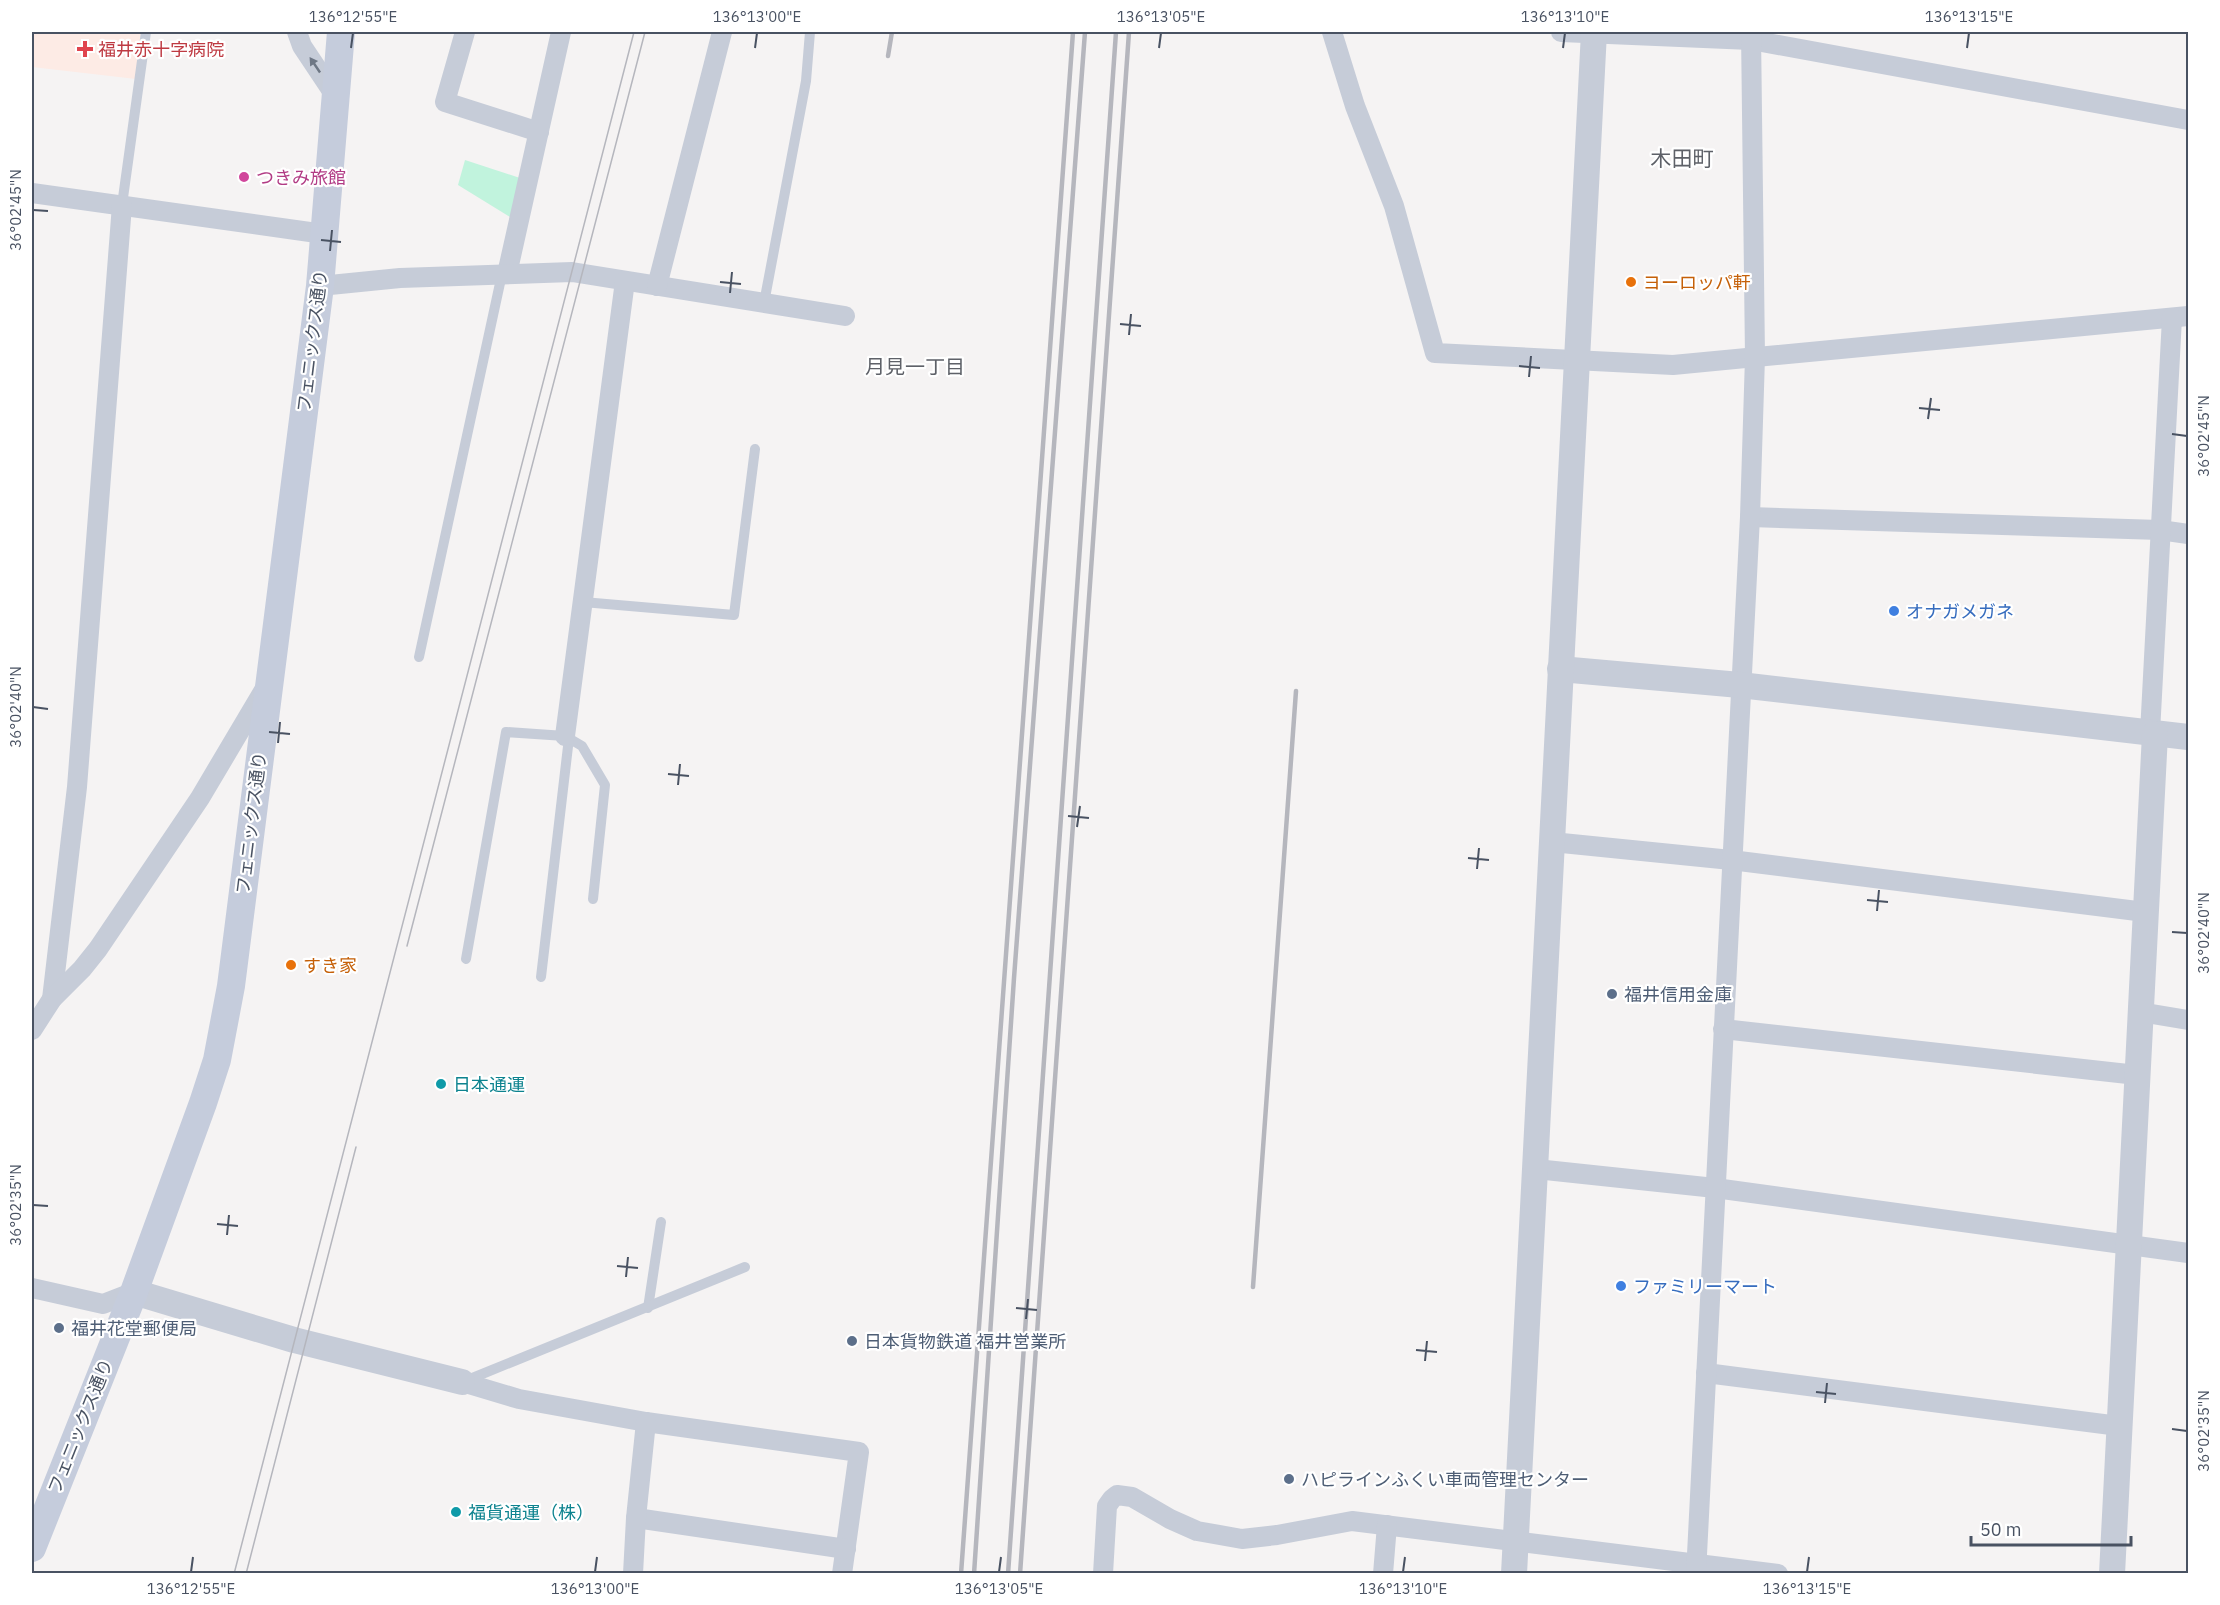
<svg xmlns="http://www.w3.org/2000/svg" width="2220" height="1605" font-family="'IBM Plex Sans','Noto Sans JP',sans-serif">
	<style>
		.medical { fill: #fdebe5 }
		.green { fill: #c1f3dd }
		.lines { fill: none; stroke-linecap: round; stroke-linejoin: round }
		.service { stroke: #c6ccd8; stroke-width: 10 }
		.minor { stroke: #c6ccd8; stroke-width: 20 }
		.tertiary { stroke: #c6ccd8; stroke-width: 26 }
		.secondary { stroke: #c5ccdc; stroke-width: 28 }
		.tram { stroke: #b5b6bd; stroke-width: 1.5 }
		.rail { stroke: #b5b6bd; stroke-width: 4.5 }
		.oneway { fill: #6e7785 }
		.ticks { fill: none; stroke: #495262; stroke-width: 2 }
		.health-dot { fill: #e0444e; stroke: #fff; stroke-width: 2 }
		.hotel-dot { fill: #d1479c; stroke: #fff; stroke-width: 2 }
		.food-dot { fill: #e8710a; stroke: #fff; stroke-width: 2 }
		.shop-dot { fill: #3f7fe0; stroke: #fff; stroke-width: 2 }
		.service-dot { fill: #5c6f8a; stroke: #fff; stroke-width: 2 }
		.culture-dot { fill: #0f9aa8; stroke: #fff; stroke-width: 2 }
		.labels { text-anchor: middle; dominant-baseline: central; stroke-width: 4.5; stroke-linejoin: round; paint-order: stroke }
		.health-label { font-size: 18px; fill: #be3a42; stroke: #fff; text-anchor: start }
		.hotel-label { font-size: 18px; fill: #b23c85; stroke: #fff; text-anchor: start }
		.food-label { font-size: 18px; fill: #c56008; stroke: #fff; text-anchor: start }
		.street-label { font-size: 18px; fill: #495262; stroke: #fff }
		.shop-label { font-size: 18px; fill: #366cbe; stroke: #fff; text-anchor: start }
		.service-label { font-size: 18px; fill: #4e5e75; stroke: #fff; text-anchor: start }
		.culture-label { font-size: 18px; fill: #0d838f; stroke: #fff; text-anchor: start }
		.neighbourhood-label { font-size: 20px; fill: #5e6168; stroke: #fff }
		.quarter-label { font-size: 21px; fill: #5e6168; stroke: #fff }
		.neatline { fill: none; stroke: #495262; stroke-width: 2 }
		.ticks-label { font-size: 15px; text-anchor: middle; fill: #495262 }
	</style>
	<rect width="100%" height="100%" fill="#f5f3f3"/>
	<!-- medical -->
	<polygon class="medical" points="32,32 141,32 136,79 32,67"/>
	<!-- green -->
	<polygon class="green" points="465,160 523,179 515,220 458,185"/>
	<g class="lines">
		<!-- service -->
		<g class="service">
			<polyline points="122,205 146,32"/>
			<polyline points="764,303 806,81 810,32"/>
			<polyline points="583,602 734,615 755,449"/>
			<polyline points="419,657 502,274"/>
			<polyline points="466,959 506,732 565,736 582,746 605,785 593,899"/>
			<polyline points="541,977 569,738"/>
			<polyline points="648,1308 661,1222"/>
			<polyline points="465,1381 745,1267"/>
		</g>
		<!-- minor -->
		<g class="minor">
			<polyline points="297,32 302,46 336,97"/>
			<polyline points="465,32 445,102 539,132"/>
			<polyline points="1332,32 1355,106 1394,206 1435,353 1673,365 2188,316"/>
			<polyline points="1561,32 1751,40 2188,120"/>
			<polyline points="32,193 324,234"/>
			<polyline points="507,274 561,32"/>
			<polyline points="320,286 400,278 572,272 845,316"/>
			<polyline points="657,286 722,32"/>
			<polyline points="1750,517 2160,530 2188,534"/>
			<polyline points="2150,733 2172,318"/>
			<polyline points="565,736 625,281"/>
			<polyline points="1552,842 1731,860 2145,912"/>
			<polyline points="52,999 77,787 122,205"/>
			<polyline points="2140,1012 2188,1020"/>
			<polyline points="1723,1029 2137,1075"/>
			<polyline points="32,1030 52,999 82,969 98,949 200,798 264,690"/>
			<polyline points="1536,1169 1715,1188 2188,1253"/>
			<polyline points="32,1288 103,1304 134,1292"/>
			<polyline points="1706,1373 2119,1426"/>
			<polyline points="462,1382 519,1399 646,1422 859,1452 842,1574"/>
			<polyline points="636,1518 846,1549"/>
			<polyline points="633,1574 636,1518 646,1422"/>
			<polyline points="1103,1574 1107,1506 1112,1499 1117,1495 1132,1497 1170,1519 1197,1531 1242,1539 1277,1535 1352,1521 1778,1574"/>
			<polyline points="1383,1574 1387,1525"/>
			<polyline points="1696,1574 1750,517 1755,357 1751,32"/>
		</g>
		<!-- tertiary -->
		<g class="tertiary">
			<polyline points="1560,669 1740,685 2188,737"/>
			<polyline points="134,1292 294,1340 462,1382"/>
			<polyline points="1514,1574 1594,32"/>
			<polyline points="2112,1574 2155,734"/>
		</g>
		<!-- secondary -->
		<polyline class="secondary" points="32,1548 134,1292 203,1103 217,1060 231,986 320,286 341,32"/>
		<!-- tram -->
		<g class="tram">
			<polyline points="407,946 645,32"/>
			<path d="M234,1574C368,1060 502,546 634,32"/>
			<polyline points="246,1574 356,1147"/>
		</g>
		<!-- rail -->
		<g class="rail">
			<polyline points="888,56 892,32"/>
			<polyline points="1253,1287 1296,691"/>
			<polyline points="961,1574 1073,32"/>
			<polyline points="974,1574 1014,978 1085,32"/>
			<polyline points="1008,1574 1116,32"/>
			<polyline points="1020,1574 1129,32"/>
		</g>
	</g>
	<!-- one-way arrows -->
	<defs><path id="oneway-solid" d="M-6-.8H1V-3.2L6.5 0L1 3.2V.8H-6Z" transform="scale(1.5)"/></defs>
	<use class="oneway" href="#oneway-solid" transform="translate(315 65) rotate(-124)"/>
	<!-- ticks -->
	<path class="ticks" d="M351,48L353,33M755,48L757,33M1159,48L1161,33M1563,48L1565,33M1967,48L1969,33M33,210L48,211M321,240L341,242M330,251L332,230M720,282L741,284M730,293L732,272M1120,324L1141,326M1129,335L1131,314M1519,366L1540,368M1529,377L1531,356M1919,408L1940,410M1928,419L1931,398M2172,434L2187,436M33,707L48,709M269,732L290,734M278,743L280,722M668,774L689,776M678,785L680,764M1068,816L1089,818M1077,827L1080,806M1468,858L1489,860M1477,869L1479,848M1867,900L1888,902M1877,911L1879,890M2172,932L2187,933M33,1205L48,1206M217,1224L238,1226M227,1235L229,1215M617,1266L638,1268M626,1277L628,1257M1016,1308L1037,1310M1026,1319L1028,1299M1416,1350L1437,1352M1425,1361L1427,1341M1816,1392L1836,1394M1825,1403L1827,1383M2172,1429L2187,1431M191,1572L193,1557M595,1572L597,1557M999,1572L1001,1557M1403,1572L1405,1557M1807,1572L1809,1557"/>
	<!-- markers -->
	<path class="health-dot" d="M82 40h6v6h6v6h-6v6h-6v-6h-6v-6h6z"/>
	<circle class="hotel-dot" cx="244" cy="177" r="6"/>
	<g class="food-dot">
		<circle cx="1631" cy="282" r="6"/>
		<circle cx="291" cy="965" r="6"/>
	</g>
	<g class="shop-dot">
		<circle cx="1894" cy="611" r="6"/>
		<circle cx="1621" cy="1286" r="6"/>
	</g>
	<g class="service-dot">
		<circle cx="1612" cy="994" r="6"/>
		<circle cx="59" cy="1328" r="6"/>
		<circle cx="852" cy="1341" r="6"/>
		<circle cx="1289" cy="1479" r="6"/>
	</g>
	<g class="culture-dot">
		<circle cx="441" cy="1084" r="6"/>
		<circle cx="456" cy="1512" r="6"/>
	</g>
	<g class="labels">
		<!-- health labels -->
		<g class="health-label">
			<text x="98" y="49">福井赤十字病院</text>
		</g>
		<!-- hotel labels -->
		<g class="hotel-label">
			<text x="256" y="177">つきみ旅館</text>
		</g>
		<!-- food labels -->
		<g class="food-label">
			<text x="1643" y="282">ヨーロッパ軒</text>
			<text x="303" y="965">すき家</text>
		</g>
		<!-- street labels -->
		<g class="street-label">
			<text transform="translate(312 341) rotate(-83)">フェニックス通り</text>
			<text transform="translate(251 823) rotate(-83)">フェニックス通り</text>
			<text transform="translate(80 1426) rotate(-68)">フェニックス通り</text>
		</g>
		<!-- shop labels -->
		<g class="shop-label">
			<text x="1906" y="611">オナガメガネ</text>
			<text x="1633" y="1286">ファミリーマート</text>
		</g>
		<!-- service labels -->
		<g class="service-label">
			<text x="1624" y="994">福井信用金庫</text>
			<text x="71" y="1328">福井花堂郵便局</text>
			<text x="864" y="1341">日本貨物鉄道 福井営業所</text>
			<text x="1301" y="1479">ハピラインふくい車両管理センター</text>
		</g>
		<!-- culture labels -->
		<g class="culture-label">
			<text x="453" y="1084">日本通運</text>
			<text x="468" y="1512">福貨通運（株）</text>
		</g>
		<!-- neighbourhood labels -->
		<g class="neighbourhood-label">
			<text x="915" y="366">月見一丁目</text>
		</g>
		<!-- quarter labels -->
		<g class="quarter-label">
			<text x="1682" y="158">木田町</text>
		</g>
	</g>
	<!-- border -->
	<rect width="2220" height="1605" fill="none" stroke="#ffffff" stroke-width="66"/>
	<!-- scale -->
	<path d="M1971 1536v9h160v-9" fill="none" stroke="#495262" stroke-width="3"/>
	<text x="1980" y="1536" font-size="18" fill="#495262" stroke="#ffffff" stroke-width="4.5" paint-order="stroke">50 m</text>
	<rect x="33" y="33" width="2154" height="1539" class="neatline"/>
	<g class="ticks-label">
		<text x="353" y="22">136°12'55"E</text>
		<text x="757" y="22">136°13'00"E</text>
		<text x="1161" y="22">136°13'05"E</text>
		<text x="1565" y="22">136°13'10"E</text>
		<text x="1969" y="22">136°13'15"E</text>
		<text transform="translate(16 210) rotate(-90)" y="5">36°02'45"N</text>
		<text transform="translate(2204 436) rotate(-90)" y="5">36°02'45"N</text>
		<text transform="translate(16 707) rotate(-90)" y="5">36°02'40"N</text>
		<text transform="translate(2204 933) rotate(-90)" y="5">36°02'40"N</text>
		<text transform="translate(16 1205) rotate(-90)" y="5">36°02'35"N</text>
		<text transform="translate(2204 1431) rotate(-90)" y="5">36°02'35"N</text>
		<text x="191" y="1594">136°12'55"E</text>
		<text x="595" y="1594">136°13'00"E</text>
		<text x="999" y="1594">136°13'05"E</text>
		<text x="1403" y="1594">136°13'10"E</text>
		<text x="1807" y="1594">136°13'15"E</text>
	</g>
</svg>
